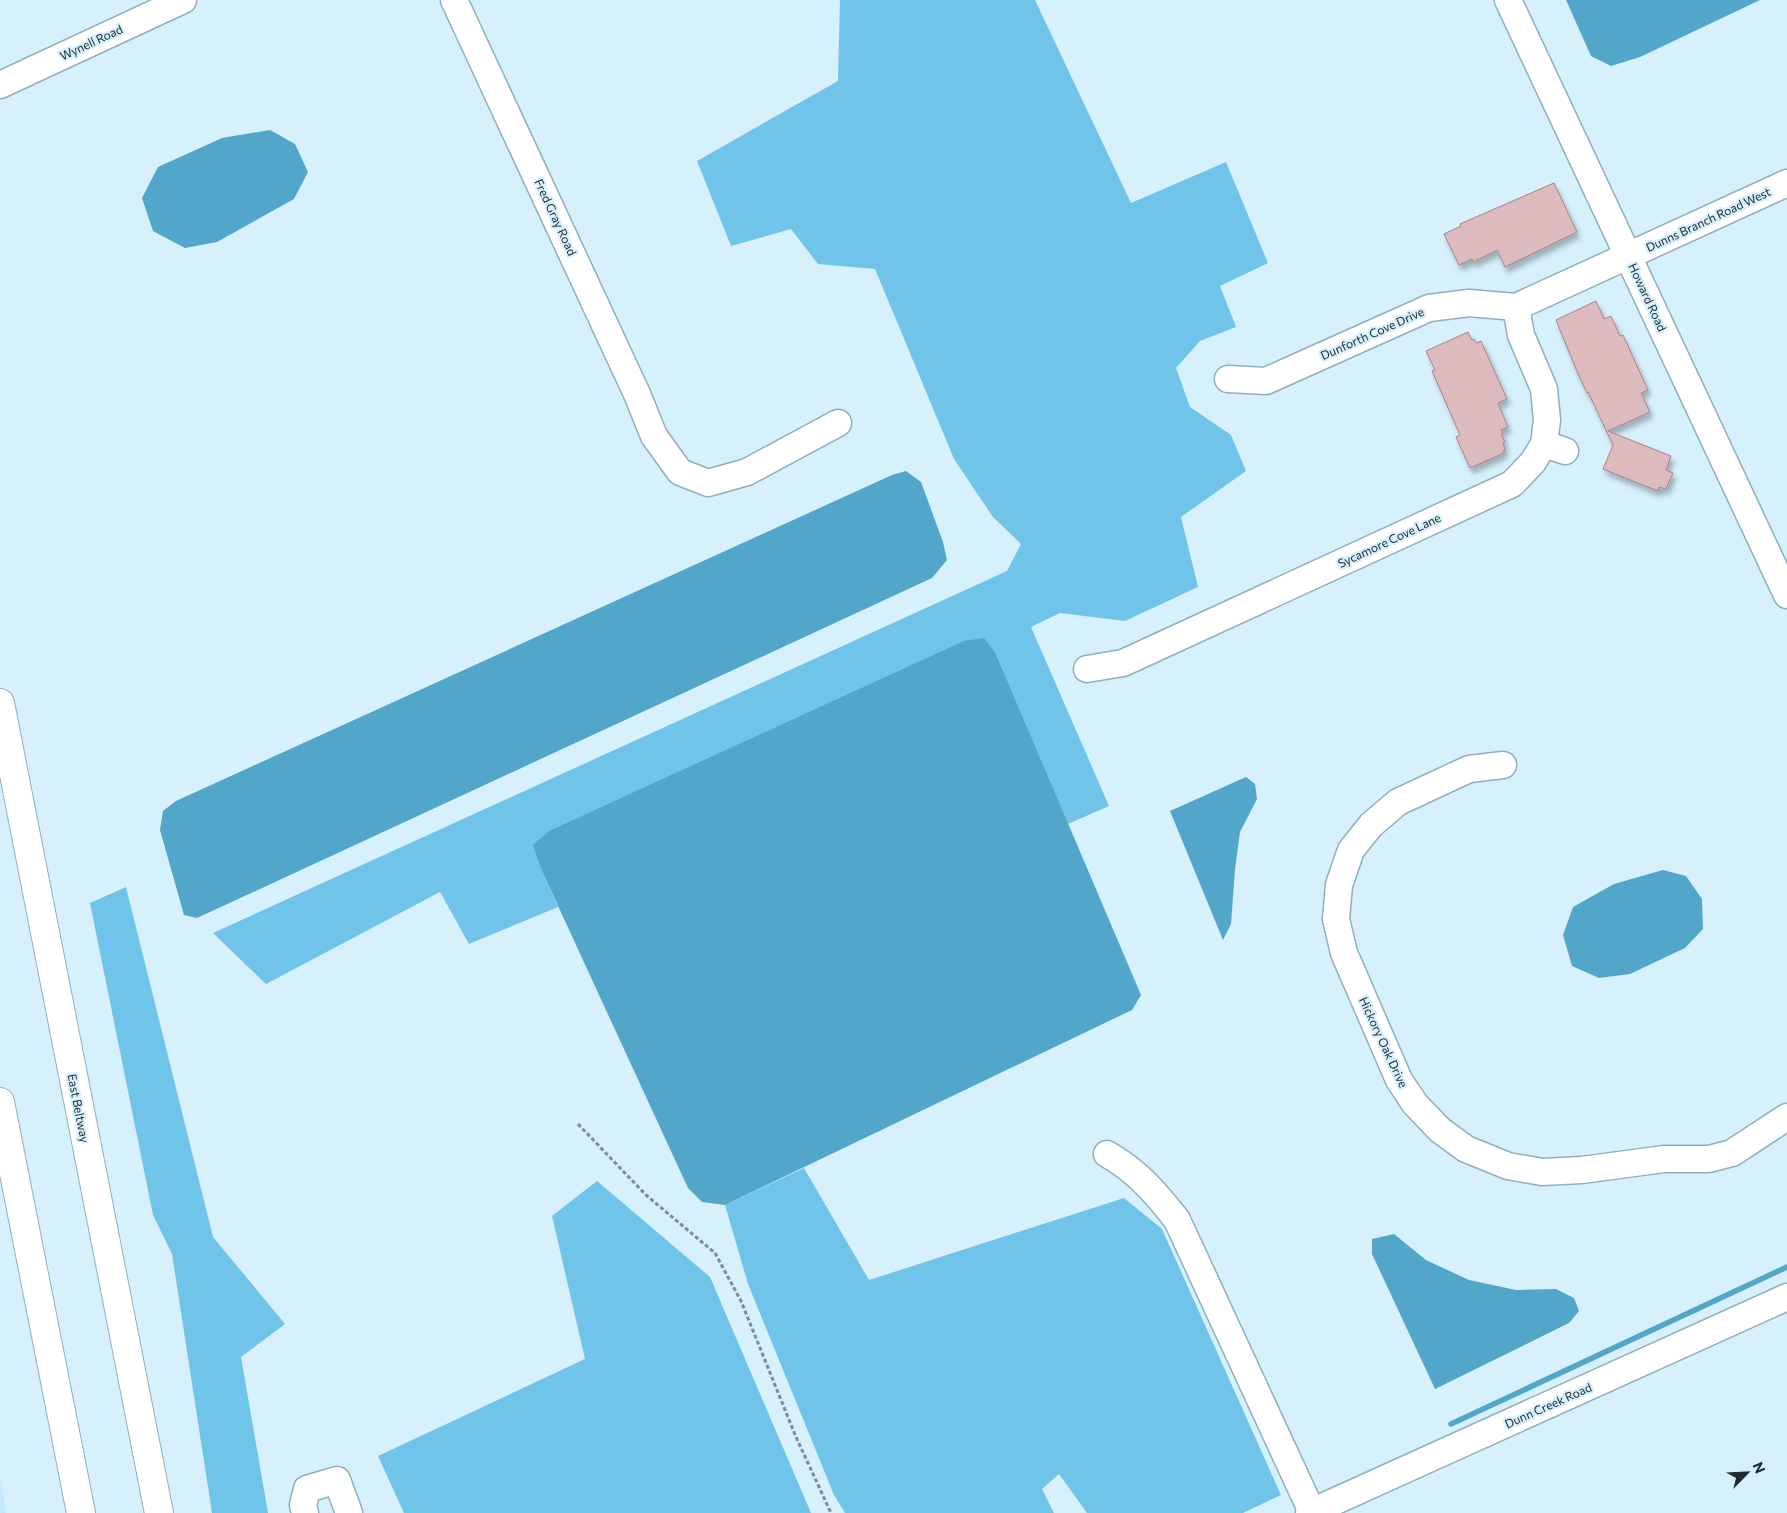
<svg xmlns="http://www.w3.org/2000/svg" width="1787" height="1513" font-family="Commissioner,sans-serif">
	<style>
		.built { fill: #c0e9fc }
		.forest { fill: #70c4e9 }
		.water { fill: #52a6ca }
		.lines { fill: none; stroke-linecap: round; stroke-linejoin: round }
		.stream { stroke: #52a6ca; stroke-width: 5.5 }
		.building { fill: #dcbabe; stroke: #a58488; filter: url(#shadow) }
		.minor-casing { stroke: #90afbe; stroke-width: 29 }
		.highway-casing { stroke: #90afbe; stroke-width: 30 }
		.path { stroke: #7a8d96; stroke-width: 3; stroke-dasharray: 4 2.5; stroke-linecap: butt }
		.minor { stroke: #fff; stroke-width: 26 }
		.highway { stroke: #fff; stroke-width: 28 }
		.labels { text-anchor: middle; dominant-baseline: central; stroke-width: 4.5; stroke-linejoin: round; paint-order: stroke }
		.street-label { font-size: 12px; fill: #1e2a30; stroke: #d6f0fc }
	</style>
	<defs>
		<filter id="shadow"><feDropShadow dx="3" dy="5.5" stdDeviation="2.5" flood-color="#0004"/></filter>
	</defs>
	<rect width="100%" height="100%" fill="#d6f0fc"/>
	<!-- built -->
	<polygon class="built" points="0,1480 6,1513 0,1513"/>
	<!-- forest -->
	<g class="forest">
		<polygon points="840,0 1035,0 1131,203 1226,162 1268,263 1220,286 1236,327 1200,341 1176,368 1190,407 1231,435 1246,471 1181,517 1198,587 1125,621 1060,613 1031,627 1109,806 1068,824 996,654 534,845 541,869 558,907 469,944 440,892 266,984 213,933 1007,571 1021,544 993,517 954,459 875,269 818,264 791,229 731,246 697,161 838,81"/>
		<polygon points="126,887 213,1237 285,1324 241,1357 268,1513 212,1513 172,1254 153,1215 90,903"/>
		<polygon points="804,1168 869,1280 1124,1198 1162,1229 1281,1495 1243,1513 1087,1513 1059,1474 1042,1489 1054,1513 845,1513 834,1495 748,1284 725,1205"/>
		<polygon points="597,1181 710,1277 811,1513 404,1513 378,1456 585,1359 552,1216"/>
	</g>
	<!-- water -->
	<g class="water">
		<polygon points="1566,0 1760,0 1640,57 1611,66 1591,56"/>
		<polygon points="270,130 295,144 308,172 294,199 217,242 185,248 153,231 142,198 158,167 222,138"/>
		<polygon points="906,471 921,482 943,542 947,560 932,578 197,918 184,915 160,830 163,811 176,801 892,475"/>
		<polygon points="984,638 996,654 1141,995 1132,1010 725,1205 702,1202 688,1188 541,869 533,845 549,831 964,641"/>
		<polygon points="1246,777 1255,784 1257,799 1240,832 1235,869 1231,924 1223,940 1170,811"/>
		<polygon points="1663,870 1686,876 1702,899 1703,929 1685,948 1630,974 1599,978 1572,966 1563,935 1573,907 1614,884"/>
		<polygon points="1394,1234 1426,1260 1469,1280 1516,1290 1556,1289 1574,1298 1579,1311 1569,1323 1435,1389 1372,1254 1372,1239"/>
	</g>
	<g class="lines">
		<!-- stream -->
		<polyline class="stream" points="1451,1424 1787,1267"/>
	</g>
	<!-- building -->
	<g class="building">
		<polygon points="1554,183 1577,232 1505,267 1497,250 1473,262 1472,259 1459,265 1444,234 1461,226 1460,224"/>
		<polygon points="1596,301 1604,319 1611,316 1620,336 1623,335 1648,390 1641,393 1650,412 1608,431 1671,456 1666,470 1673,473 1666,489 1659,487 1658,491 1603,469 1613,445 1588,392 1587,393 1578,374 1556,320"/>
		<polygon points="1468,332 1472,340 1474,339 1476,343 1481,341 1507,399 1498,403 1508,427 1501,430 1503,433 1501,434 1505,442 1503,443 1505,450 1503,451 1504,453 1470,468 1456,437 1460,435 1432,371 1435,370 1426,351"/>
	</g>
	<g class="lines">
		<!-- minor casing -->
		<g class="minor-casing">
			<g id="minor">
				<polyline points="454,0 637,394 654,436 680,472 708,483 747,472 838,423"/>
				<polyline points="1508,0 1787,595"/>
				<polyline points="0,85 183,0"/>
				<polyline points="1228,379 1266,381 1429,308 1469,303 1516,307 1787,183"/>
				<polyline points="1544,444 1565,451"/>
				<polyline points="1087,669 1123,663 1512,484 1533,462 1544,444 1547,420 1544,389 1521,335 1516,307"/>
				<polyline points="1503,765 1469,769 1398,802 1371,825 1351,850 1339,885 1336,919 1344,953 1399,1080 1415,1104 1440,1130 1466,1149 1508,1166 1542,1172 1582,1170 1664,1159 1709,1159 1732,1153 1787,1117"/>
				<path d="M1107,1154C1137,1171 1156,1193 1177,1220L1312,1512"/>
				<polyline points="305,1513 303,1505 307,1489 337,1480 349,1513"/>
				<polyline points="1309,1513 1787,1297"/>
			</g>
		</g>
		<!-- highway casing -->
		<g class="highway-casing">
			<g id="highway">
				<polyline points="0,703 159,1513"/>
				<polyline points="0,1102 81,1513"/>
			</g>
		</g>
		<!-- path -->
		<polyline class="path" points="578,1124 646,1195 715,1253 741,1301 796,1437 831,1513"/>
		<!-- minor -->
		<use href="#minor" class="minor"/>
		<!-- highway -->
		<use href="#highway" class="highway"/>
	</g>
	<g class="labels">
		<!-- street labels -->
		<g class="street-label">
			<text transform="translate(91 42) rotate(-25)">Wynell Road</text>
			<text transform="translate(556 217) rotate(65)">Fred Gray Road</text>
			<text transform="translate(1708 219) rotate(-25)">Dunns Branch Road West</text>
			<text transform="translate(1648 297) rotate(65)">Howard Road</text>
			<text transform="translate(1372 333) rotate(-24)">Dunforth Cove Drive</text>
			<text transform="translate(1389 540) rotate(-25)">Sycamore Cove Lane</text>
			<text transform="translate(1384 1042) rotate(65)">Hickory Oak Drive</text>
			<text transform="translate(79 1108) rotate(79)">East Beltway</text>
			<text transform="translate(1548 1405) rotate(-24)">Dunn Creek Road</text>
		</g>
	</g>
	<!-- north arrow -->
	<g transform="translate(1747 1473) rotate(66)" stroke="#d6f0fc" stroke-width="4" paint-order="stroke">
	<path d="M0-4L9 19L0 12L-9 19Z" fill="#1e2a30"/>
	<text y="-8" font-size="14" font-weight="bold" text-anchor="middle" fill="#1e2a30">N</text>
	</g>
</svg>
